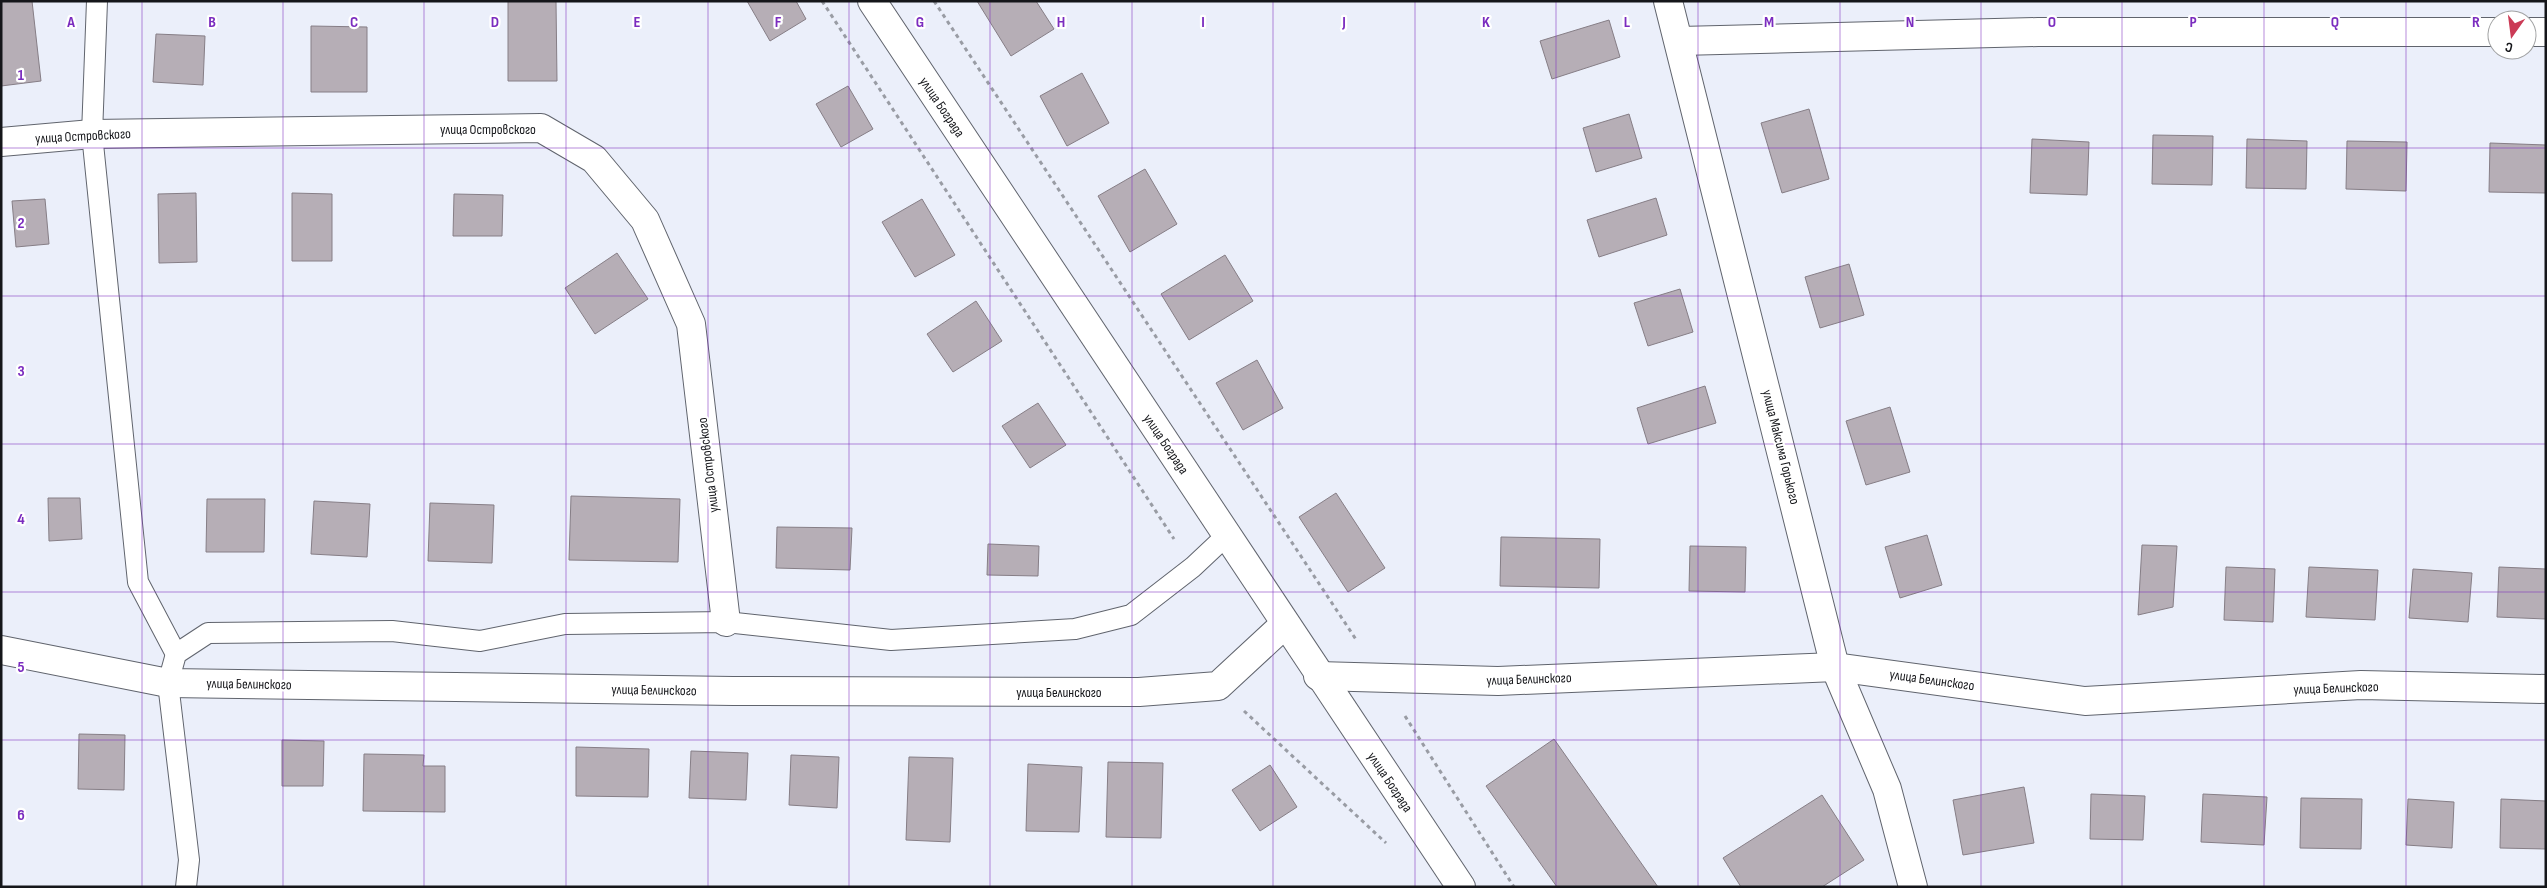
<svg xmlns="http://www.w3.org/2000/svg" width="2547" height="888" font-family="'Sofia Sans Condensed',sans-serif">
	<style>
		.building { fill: #b6aeb6; stroke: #867e86 }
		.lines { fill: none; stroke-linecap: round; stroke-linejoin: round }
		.service-casing { stroke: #60646d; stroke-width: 22 }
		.minor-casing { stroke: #60646d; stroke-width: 30 }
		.secondary-casing { stroke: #60646d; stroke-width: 30 }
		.path { stroke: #999ca4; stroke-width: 3; stroke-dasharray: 4 4; stroke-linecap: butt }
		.service { stroke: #fff; stroke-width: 20 }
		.minor { stroke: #fff; stroke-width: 28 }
		.secondary { stroke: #fff; stroke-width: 28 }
		.grid { fill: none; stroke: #7b2cbf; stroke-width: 1; stroke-opacity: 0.55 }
		.labels { text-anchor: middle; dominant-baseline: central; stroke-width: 4.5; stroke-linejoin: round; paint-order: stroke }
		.street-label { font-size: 14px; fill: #15161a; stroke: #fff }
		.grid-label { font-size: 16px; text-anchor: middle; font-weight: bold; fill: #7b2cbf; stroke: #fff; stroke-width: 4.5; stroke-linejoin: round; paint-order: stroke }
	</style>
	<rect width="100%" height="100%" fill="#ebeffa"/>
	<!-- building -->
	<g class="building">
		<polygon points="1,1 32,1 41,81 1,86"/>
		<polygon points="508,1 556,1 557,81 508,81"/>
		<polygon points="747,1 796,1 806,19 770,41"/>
		<polygon points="977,1 1036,1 1054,29 1011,56"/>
		<polygon points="1609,20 1620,57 1552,79 1540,41"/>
		<polygon points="311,26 367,27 367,92 311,92"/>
		<polygon points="156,34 205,36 203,85 153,82"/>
		<polygon points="1082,73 1109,123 1067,146 1040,96"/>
		<polygon points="848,86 873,129 841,147 816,104"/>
		<polygon points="1809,109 1829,179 1782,193 1761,123"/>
		<polygon points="1629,114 1642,158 1596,172 1583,128"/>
		<polygon points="2153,135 2213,136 2212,185 2152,184"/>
		<polygon points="2032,139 2089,142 2087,195 2030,193"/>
		<polygon points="2247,139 2307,141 2306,189 2246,188"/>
		<polygon points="2347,141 2407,142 2406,191 2346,189"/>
		<polygon points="2490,143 2546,145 2546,193 2489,192"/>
		<polygon points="1145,169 1177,224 1130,252 1098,196"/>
		<polygon points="196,193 197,262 159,263 158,194"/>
		<polygon points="292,193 332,194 332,261 292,261"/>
		<polygon points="454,194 503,195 502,236 453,236"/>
		<polygon points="1656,198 1667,235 1599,257 1587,220"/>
		<polygon points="45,199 49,244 16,247 12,201"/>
		<polygon points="922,199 955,255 915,277 882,222"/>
		<polygon points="617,253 648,299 595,334 565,288"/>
		<polygon points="1225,255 1253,301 1189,340 1161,294"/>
		<polygon points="1849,264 1864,315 1820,328 1805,277"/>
		<polygon points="1680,289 1693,332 1648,346 1634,303"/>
		<polygon points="976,301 1002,341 953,372 927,334"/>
		<polygon points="1257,360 1283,408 1243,430 1216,383"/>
		<polygon points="1705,386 1716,423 1648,444 1637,408"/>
		<polygon points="1038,403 1066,445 1030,468 1002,426"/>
		<polygon points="1890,407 1910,472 1866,485 1846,421"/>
		<polygon points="1336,493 1385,568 1348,592 1299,517"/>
		<polygon points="571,496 680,499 678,562 569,560"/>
		<polygon points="48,498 80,498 82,539 49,541"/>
		<polygon points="207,499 265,499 264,552 206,552"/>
		<polygon points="314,501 370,504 367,557 311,554"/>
		<polygon points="430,503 494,505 492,563 428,561"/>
		<polygon points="777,527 852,528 850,570 776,568"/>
		<polygon points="1927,535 1942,585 1900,598 1885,547"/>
		<polygon points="1501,537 1600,539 1599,588 1500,586"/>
		<polygon points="988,544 1039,546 1038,576 987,575"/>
		<polygon points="2142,545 2177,546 2173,607 2138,615"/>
		<polygon points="1690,546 1746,547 1745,592 1689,591"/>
		<polygon points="2226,567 2275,569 2273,622 2224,620"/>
		<polygon points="2309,567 2378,570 2375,620 2306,617"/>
		<polygon points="2499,567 2546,569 2546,619 2497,617"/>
		<polygon points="2413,569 2472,573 2468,622 2409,618"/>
		<polygon points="79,734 125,735 124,790 78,789"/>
		<polygon points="1554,739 1658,887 1557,887 1486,786"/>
		<polygon points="282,740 324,741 323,786 282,786"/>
		<polygon points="576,747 649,749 648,797 576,796"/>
		<polygon points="691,751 748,753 746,800 689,798"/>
		<polygon points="364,754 424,755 423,766 445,766 445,812 363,811"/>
		<polygon points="791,755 839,757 837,808 789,805"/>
		<polygon points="909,757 953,758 950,842 906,840"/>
		<polygon points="1108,762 1163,763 1161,838 1106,837"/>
		<polygon points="1028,764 1082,767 1079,832 1026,831"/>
		<polygon points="1270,765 1297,807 1260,831 1232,790"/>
		<polygon points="2024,787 2034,843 1963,855 1953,800"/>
		<polygon points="2091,794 2145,796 2143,840 2090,839"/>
		<polygon points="2203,794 2267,797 2264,845 2201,842"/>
		<polygon points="1822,795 1864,860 1822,887 1741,887 1723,858"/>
		<polygon points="2301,798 2362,799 2361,849 2300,848"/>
		<polygon points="2408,799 2454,802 2452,848 2406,845"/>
		<polygon points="2501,799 2546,801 2546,849 2500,848"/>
	</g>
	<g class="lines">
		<!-- service casing -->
		<g class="service-casing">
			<g id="service">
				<polyline points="97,1 92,134 138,582 176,654"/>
				<polyline points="186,887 189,860 168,683 176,654 208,633 392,631 480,641 565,624 726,622 891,640 1075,629 1131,615 1193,567 1226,536"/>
			</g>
		</g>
		<!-- minor casing -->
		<g class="minor-casing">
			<g id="minor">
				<polyline points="1668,1 1835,667 1887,789 1913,887"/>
				<polyline points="2527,32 2546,32"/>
				<polyline points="1680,41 2038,32 2497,32"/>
				<polyline points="1,142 92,134 541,128 594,159 645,220 691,324 726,622"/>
				<polyline points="1,650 168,683 733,691 1139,692 1218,686 1285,624"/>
				<polyline points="1318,676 1498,681 1835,667 2085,701 2361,685 2546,689"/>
			</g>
		</g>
		<!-- secondary casing -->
		<g class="secondary-casing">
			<polyline id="secondary" points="872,1 1461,887"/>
		</g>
		<!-- path -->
		<g class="path">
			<polyline points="822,1 1174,539"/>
			<polyline points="934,1 1357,641"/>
			<polyline points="1244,711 1386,843"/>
			<polyline points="1405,716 1514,887"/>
		</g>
		<!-- service -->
		<use href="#service" class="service"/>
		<!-- minor -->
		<use href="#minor" class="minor"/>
		<!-- secondary -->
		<use href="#secondary" class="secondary"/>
	</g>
	<!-- grid -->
	<path class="grid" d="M142,1V887M283,1V887M424,1V887M566,1V887M708,1V887M849,1V887M990,1V887M1132,1V887M1273,1V887M1415,1V887M1556,1V887M1698,1V887M1840,1V887M1981,1V887M2122,1V887M2264,1V887M2406,1V887M1,148H2546M1,296H2546M1,444H2546M1,592H2546M1,740H2546"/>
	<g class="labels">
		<!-- street labels -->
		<g class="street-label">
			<text transform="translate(942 107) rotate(56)">улица Бограда</text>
			<text x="488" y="129">улица Островского</text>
			<text transform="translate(83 136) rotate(-3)">улица Островского</text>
			<text transform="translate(1166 444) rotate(56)">улица Бограда</text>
			<text transform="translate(1781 447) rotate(76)">улица Максима Горького</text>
			<text transform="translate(708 465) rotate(-97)">улица Островского</text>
			<text transform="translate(1529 679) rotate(-2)">улица Белинского</text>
			<text transform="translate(1932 680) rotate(8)">улица Белинского</text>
			<text transform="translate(249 684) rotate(1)">улица Белинского</text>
			<text transform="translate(2336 688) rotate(-2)">улица Белинского</text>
			<text transform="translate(654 690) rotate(1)">улица Белинского</text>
			<text x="1059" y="692">улица Белинского</text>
			<text transform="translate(1390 782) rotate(56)">улица Бограда</text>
		</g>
	</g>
	<g class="grid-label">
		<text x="71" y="27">A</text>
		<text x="212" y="27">B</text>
		<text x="354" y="27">C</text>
		<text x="495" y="27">D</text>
		<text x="637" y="27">E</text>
		<text x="778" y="27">F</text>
		<text x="920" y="27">G</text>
		<text x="1061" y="27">H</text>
		<text x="1203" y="27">I</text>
		<text x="1344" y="27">J</text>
		<text x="1486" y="27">K</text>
		<text x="1627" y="27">L</text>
		<text x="1769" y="27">M</text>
		<text x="1910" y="27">N</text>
		<text x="2052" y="27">O</text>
		<text x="2193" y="27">P</text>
		<text x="2335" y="27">Q</text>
		<text x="2476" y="27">R</text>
		<text x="21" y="80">1</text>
		<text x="21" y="228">2</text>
		<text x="21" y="376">3</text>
		<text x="21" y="524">4</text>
		<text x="21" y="672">5</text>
		<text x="21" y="820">6</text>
	</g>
	<!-- border -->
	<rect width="2547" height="888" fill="none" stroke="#15161a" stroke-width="5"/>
	<!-- north arrow -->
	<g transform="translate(2512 35) rotate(194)"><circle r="24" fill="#ffffff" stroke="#a1a2a3"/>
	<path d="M0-4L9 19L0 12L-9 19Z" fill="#cb3b56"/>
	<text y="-8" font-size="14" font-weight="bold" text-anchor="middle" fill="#15161a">С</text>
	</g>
</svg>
